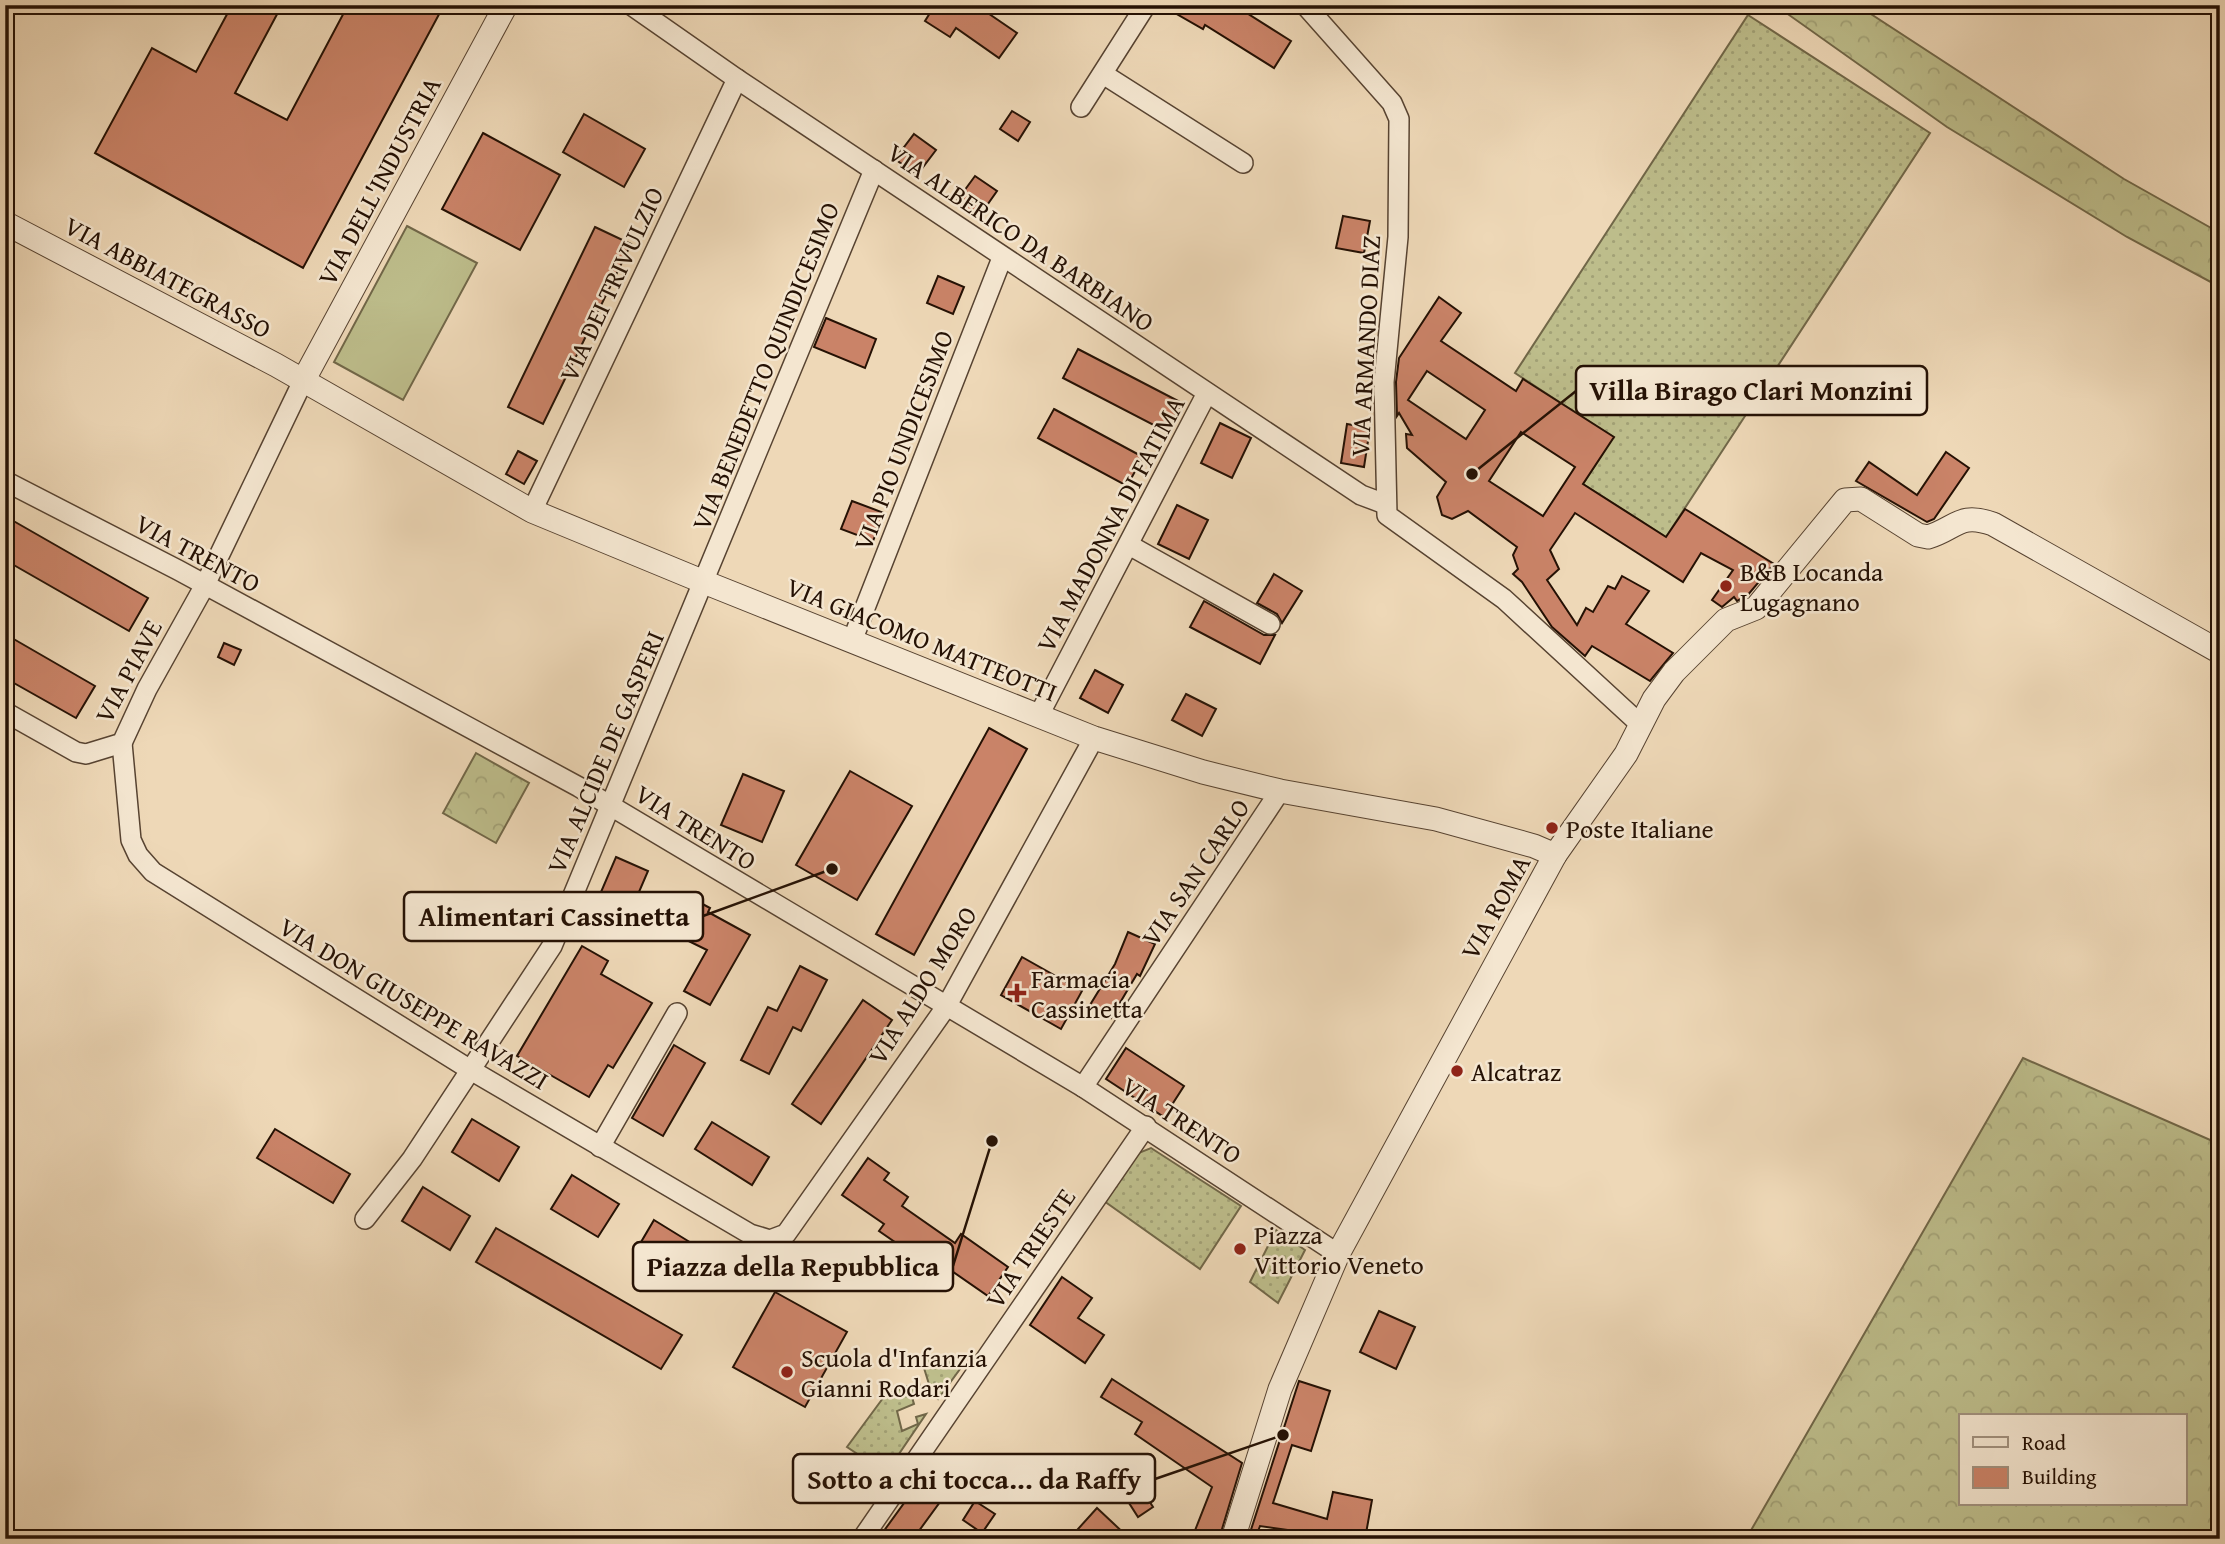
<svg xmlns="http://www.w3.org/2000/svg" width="2225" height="1544" font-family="'Gentium Book Plus',serif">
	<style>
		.grass { fill: url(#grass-dots); stroke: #716748; stroke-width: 2 }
		.forest { fill: url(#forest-crowns); stroke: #716748; stroke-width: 2; fill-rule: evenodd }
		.pitch { fill: #bdbd8b; stroke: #716748; stroke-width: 2 }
		.building { fill: #ca8368; stroke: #251104; stroke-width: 2; fill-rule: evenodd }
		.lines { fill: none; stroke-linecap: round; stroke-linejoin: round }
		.minor-casing { stroke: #574331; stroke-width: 22 }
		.tertiary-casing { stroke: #574331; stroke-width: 25 }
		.minor { stroke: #f4e6d0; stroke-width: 19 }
		.tertiary { stroke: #f4e6d0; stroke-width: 23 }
		.poi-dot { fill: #8f2418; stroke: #f4e6d0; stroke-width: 2.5 }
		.labels { text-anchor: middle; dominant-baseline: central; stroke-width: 5; stroke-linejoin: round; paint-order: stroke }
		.street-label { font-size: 26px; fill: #251104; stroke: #f4e6d0 }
		.poi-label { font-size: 26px; fill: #251104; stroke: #f4e6d0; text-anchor: start }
		.leader { fill: none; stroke: #251104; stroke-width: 2.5 }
		.callout-dot { fill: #251104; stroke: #f4e6d0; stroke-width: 2.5 }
		.callout { fill: #f4e6d0; stroke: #251104; stroke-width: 2.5 }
		.callout-label { font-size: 28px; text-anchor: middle; font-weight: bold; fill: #251104 }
	</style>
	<defs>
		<pattern id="grass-dots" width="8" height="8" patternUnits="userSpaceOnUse" patternTransform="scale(1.75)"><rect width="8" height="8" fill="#bdbd8b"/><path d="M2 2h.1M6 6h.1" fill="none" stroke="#a2a176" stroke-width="1.8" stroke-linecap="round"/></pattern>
		<pattern id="forest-crowns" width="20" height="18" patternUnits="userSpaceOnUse" patternTransform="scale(1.75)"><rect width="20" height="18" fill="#bdbd8b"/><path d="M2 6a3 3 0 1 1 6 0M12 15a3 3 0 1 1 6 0" fill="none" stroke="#a2a176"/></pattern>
	</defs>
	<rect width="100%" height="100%" fill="#eed8b7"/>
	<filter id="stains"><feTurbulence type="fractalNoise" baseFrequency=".00286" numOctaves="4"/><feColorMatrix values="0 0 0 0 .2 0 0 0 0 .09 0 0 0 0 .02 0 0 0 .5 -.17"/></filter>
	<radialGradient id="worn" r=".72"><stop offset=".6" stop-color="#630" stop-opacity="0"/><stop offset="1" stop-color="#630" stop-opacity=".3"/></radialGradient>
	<!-- grass -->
	<g class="grass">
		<polygon points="1748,15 1930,133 1666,537 1583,484 1613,437 1515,373"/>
		<polygon points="1151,1148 1241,1206 1200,1269 1104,1201 1136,1154"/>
		<polygon points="1276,1230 1305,1250 1278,1303 1250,1282"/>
		<polygon points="920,1355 938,1355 960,1369 938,1399 932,1394"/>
		<polygon points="919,1382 921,1390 911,1394 914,1404 897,1411 902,1431 918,1424 916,1417 926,1414 886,1473 847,1447 886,1394"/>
	</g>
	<!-- forest -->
	<g class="forest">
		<polygon points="1775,5 1857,5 2124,179 2220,233 2220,287 2127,237 1947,127"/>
		<polygon points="476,753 529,783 496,843 443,813"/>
		<path d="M2023,1058L2217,1143L2220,1139V1539H1746ZM1961,1416H2185V1504H1961Z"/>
	</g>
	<!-- pitch -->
	<polygon class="pitch" points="407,226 477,263 403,400 334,362"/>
	<!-- building -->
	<g class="building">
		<polygon points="232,5 282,5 235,93 287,120 348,5 444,5 303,268 95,153 152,48 196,72"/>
		<polygon points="935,5 976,5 1017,33 999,58 956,28 950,37 925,21"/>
		<polygon points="1161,5 1234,5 1291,41 1274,68 1205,25 1203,29"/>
		<polygon points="1012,111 1030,122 1018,141 1000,129"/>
		<polygon points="584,114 645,149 624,187 563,152"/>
		<polygon points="483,133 560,175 520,250 442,209"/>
		<polygon points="914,134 936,150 917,175 895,159"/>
		<polygon points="975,176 997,191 978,218 956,202"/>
		<polygon points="1343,216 1370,221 1364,253 1336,248"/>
		<polygon points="595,227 631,244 543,424 508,407"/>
		<polygon points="938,276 964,287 953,314 927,303"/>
		<path d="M1439,297L1461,313L1441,341L1516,391L1523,379L1614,437L1583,484L1666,537L1685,509L1774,564L1747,596L1737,601L1734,597L1722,607L1712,600L1733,570L1701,553L1683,582L1575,513L1550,550L1559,569L1547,580L1577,625L1586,608L1593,612L1608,586L1615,589L1622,576L1649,591L1626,624L1673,653L1650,681L1592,646L1585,656L1552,627L1522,582L1513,574L1518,569L1513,555L1517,547L1468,511L1452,519L1442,515L1437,497L1446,482L1407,448L1406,434L1412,435L1399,413L1397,416L1396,382L1399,358ZM1427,371L1485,410L1466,439L1408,400ZM1521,432L1575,467L1543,516L1489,481Z"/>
		<polygon points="826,318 876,339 865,368 814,347"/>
		<polygon points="1078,349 1182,403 1167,432 1063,378"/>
		<polygon points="1054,409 1143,457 1127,486 1038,438"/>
		<polygon points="1220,423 1251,438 1232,478 1201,463"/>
		<polygon points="1347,424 1370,428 1364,467 1341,463"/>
		<polygon points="518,451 537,461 524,484 506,474"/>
		<polygon points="1946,452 1969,468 1934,519 1927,522 1856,481 1869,462 1917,495"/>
		<polygon points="852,501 884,513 873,541 841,529"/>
		<polygon points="1177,505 1208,520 1189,559 1158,544"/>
		<polygon points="10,519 148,598 129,631 5,560 5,527"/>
		<polygon points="1274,574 1302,591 1282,623 1277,614 1257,603"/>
		<polygon points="1204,601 1264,635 1275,635 1260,664 1190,627"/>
		<polygon points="5,634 95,686 76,718 5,678"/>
		<polygon points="224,643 241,650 234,665 218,657"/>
		<polygon points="1095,670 1123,685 1108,713 1080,698"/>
		<polygon points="1186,694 1216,709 1202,736 1172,720"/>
		<polygon points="989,728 1027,749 914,955 876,934"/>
		<polygon points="850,771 912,806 857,900 796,865"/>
		<polygon points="743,774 784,791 762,842 721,825"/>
		<polygon points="616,857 648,871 627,920 595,906"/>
		<polygon points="684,894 710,908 708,912 750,935 710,1005 684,991 707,950 666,930"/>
		<polygon points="1128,932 1155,944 1140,976 1137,974 1111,1018 1090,1005 1115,964"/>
		<polygon points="582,946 608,961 601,974 652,1003 613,1068 608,1065 589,1097 517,1056"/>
		<polygon points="1022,957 1082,991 1061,1029 1001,995"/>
		<polygon points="800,966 827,980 801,1031 793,1027 769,1074 741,1060 768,1007 777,1011"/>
		<polygon points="863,1000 892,1020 821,1124 792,1104"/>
		<polygon points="674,1045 705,1063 663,1136 632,1118"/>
		<polygon points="1126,1048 1184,1086 1164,1117 1106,1079"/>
		<polygon points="472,1119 519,1147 499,1181 452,1152"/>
		<polygon points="712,1122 769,1157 752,1185 695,1149"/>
		<polygon points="275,1129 350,1174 333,1203 257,1158"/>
		<polygon points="868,1158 889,1173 884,1180 908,1197 902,1206 955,1243 961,1234 1008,1267 988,1296 946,1267 941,1274 879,1231 884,1224 842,1195"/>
		<polygon points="572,1175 619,1204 598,1237 551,1209"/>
		<polygon points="423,1187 470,1216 450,1250 402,1221"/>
		<polygon points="654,1220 701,1249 681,1283 634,1254"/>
		<polygon points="496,1228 682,1335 661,1369 476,1262"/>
		<polygon points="1062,1277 1092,1298 1078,1318 1104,1335 1085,1363 1030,1325"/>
		<polygon points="775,1292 847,1332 805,1407 733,1367"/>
		<polygon points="1379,1311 1415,1327 1396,1369 1360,1352"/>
		<polygon points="1112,1379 1242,1463 1219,1539 1194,1533 1212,1487 1135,1434 1142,1422 1101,1397"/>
		<polygon points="1299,1381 1330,1391 1311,1451 1292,1445 1273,1503 1327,1519 1333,1492 1372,1500 1365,1539 1323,1539 1324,1535 1260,1526 1255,1539 1248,1539"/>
		<polygon points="1121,1457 1153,1507 1138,1517 1106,1467"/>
		<polygon points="936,1459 959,1476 913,1539 878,1539"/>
		<polygon points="975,1501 995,1514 982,1533 963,1520"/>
		<polygon points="1097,1508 1113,1523 1130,1539 1069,1539"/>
	</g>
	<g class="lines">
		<!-- minor casing -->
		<g class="minor-casing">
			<g id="minor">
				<polyline points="631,5 737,79 1361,495 1385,504"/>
				<polyline points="1305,5 1392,103 1399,119 1398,237 1384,382 1387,515 1504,599 1641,725"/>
				<polyline points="1103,74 1243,163"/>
				<polyline points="1081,107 1146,5"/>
				<polyline points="5,481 178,570 579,787 1083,1087 1338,1254"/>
				<polyline points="532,511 737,79"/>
				<polyline points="1129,545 1270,624"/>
				<polyline points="852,641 1002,258"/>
				<polyline points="5,712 76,752 86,754 122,743 147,689 205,585 302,383"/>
				<polyline points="1039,715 1207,393"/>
				<polyline points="122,743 131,840 138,855 153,872 469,1069 750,1234 770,1240 786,1234 946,1007 1094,738"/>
				<polyline points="1083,1087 1280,791"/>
				<polyline points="600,1147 677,1013"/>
				<polyline points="365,1219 412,1159 552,946 874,170"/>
				<polyline points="862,1539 1146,1126"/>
			</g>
		</g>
		<!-- tertiary casing -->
		<g class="tertiary-casing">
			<g id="tertiary">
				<polyline points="5,223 276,365 532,511 704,582 1094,738 1203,772 1280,791 1436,819 1534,846 1555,855"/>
				<polyline points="302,383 506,5"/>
				<path d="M1233,1539L1280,1389L1338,1254L1555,855L1626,754L1654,699L1674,672L1726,620L1756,608L1845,500L1861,499L1918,535L1928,537C1957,528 1959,512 1993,524L2220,652"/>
			</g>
		</g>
		<!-- minor -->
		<use href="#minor" class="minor"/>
		<!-- tertiary -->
		<use href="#tertiary" class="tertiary"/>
	</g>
	<!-- markers -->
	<g class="poi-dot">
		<circle cx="1726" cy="586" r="7"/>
		<circle cx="1552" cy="828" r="7"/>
		<path d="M1013.5 982.5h7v7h7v7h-7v7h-7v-7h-7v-7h7z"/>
		<circle cx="1457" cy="1071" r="7"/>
		<circle cx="1240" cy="1249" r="7"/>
		<circle cx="787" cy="1372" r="7"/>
	</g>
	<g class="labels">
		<!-- street labels -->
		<g class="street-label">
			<text transform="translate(379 181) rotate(-62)">VIA DELL'INDUSTRIA</text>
			<text transform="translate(1021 237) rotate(34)">VIA ALBERICO DA BARBIANO</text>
			<text transform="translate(168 277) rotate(28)">VIA ABBIATEGRASSO</text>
			<text transform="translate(611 284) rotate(-65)">VIA DEI TRIVULZIO</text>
			<text transform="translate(1365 346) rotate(-87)">VIA ARMANDO DIAZ</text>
			<text transform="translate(765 366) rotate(-68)">VIA BENEDETTO QUINDICESIMO</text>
			<text transform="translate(903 440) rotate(-69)">VIA PIO UNDICESIMO</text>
			<text transform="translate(1110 524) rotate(-62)">VIA MADONNA DI FATIMA</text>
			<text transform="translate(198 553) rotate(28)">VIA TRENTO</text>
			<text transform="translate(922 639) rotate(22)">VIA GIACOMO MATTEOTTI</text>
			<text transform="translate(128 671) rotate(-62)">VIA PIAVE</text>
			<text transform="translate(605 752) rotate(-67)">VIA ALCIDE DE GASPERI</text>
			<text transform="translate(696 827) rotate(32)">VIA TRENTO</text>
			<text transform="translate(1195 872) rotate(-56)">VIA SAN CARLO</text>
			<text transform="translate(1495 907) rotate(-61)">VIA ROMA</text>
			<text transform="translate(922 985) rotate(-58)">VIA ALDO MORO</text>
			<text transform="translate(414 1003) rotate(31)">VIA DON GIUSEPPE RAVAZZI</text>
			<text transform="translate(1182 1120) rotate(33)">VIA TRENTO</text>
			<text transform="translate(1030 1248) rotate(-56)">VIA TRIESTE</text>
		</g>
		<!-- poi labels -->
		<g class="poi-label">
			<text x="1740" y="571">B&amp;B Locanda<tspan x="1740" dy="30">Lugagnano</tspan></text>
			<text x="1566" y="828">Poste Italiane</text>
			<text x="1031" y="978">Farmacia<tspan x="1031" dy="30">Cassinetta</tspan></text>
			<text x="1471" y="1071">Alcatraz</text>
			<text x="1254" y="1234">Piazza<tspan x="1254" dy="30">Vittorio Veneto</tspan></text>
			<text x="801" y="1357">Scuola d'Infanzia<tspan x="801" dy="30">Gianni Rodari</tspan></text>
		</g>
	</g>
	<!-- callouts -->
	<path class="leader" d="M1472 474L1576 391M832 869L703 916M992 1141L953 1266M1283 1435L1155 1479"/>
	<g class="callout-dot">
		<circle cx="1472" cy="474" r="7"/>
		<circle cx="832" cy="869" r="7"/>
		<circle cx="992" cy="1141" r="7"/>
		<circle cx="1283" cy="1435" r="7"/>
	</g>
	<g class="callout">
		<rect x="1576" y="366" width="351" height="49" rx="7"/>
		<rect x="404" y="892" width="299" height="49" rx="7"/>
		<rect x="633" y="1242" width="320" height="49" rx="7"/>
		<rect x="793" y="1454" width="362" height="49" rx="7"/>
	</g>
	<g class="callout-label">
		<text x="1751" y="400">Villa Birago Clari Monzini</text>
		<text x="554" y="926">Alimentari Cassinetta</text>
		<text x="793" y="1276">Piazza della Repubblica</text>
		<text x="974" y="1489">Sotto a chi tocca... da Raffy</text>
	</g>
	<!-- margin -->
	<rect width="2225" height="1544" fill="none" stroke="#eed8b7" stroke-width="28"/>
	<rect x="7" y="7" width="2211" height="1530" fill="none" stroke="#251104" stroke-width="3.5"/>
	<rect x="14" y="14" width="2197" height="1516" fill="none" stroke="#251104" stroke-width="2"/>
	<!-- legend -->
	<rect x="1959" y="1414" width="228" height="91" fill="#f4e6d0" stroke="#a1917e" stroke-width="2"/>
	<rect x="1973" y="1437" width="35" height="10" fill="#f4e6d0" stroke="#a1917e" stroke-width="2"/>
	<text x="2022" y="1450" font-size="21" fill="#251104">Road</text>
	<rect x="1973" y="1467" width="35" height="21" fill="#ca8368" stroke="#a1917e" stroke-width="2"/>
	<text x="2022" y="1484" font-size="21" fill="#251104">Building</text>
	<rect width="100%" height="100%" filter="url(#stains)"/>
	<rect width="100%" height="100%" fill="url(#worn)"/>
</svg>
